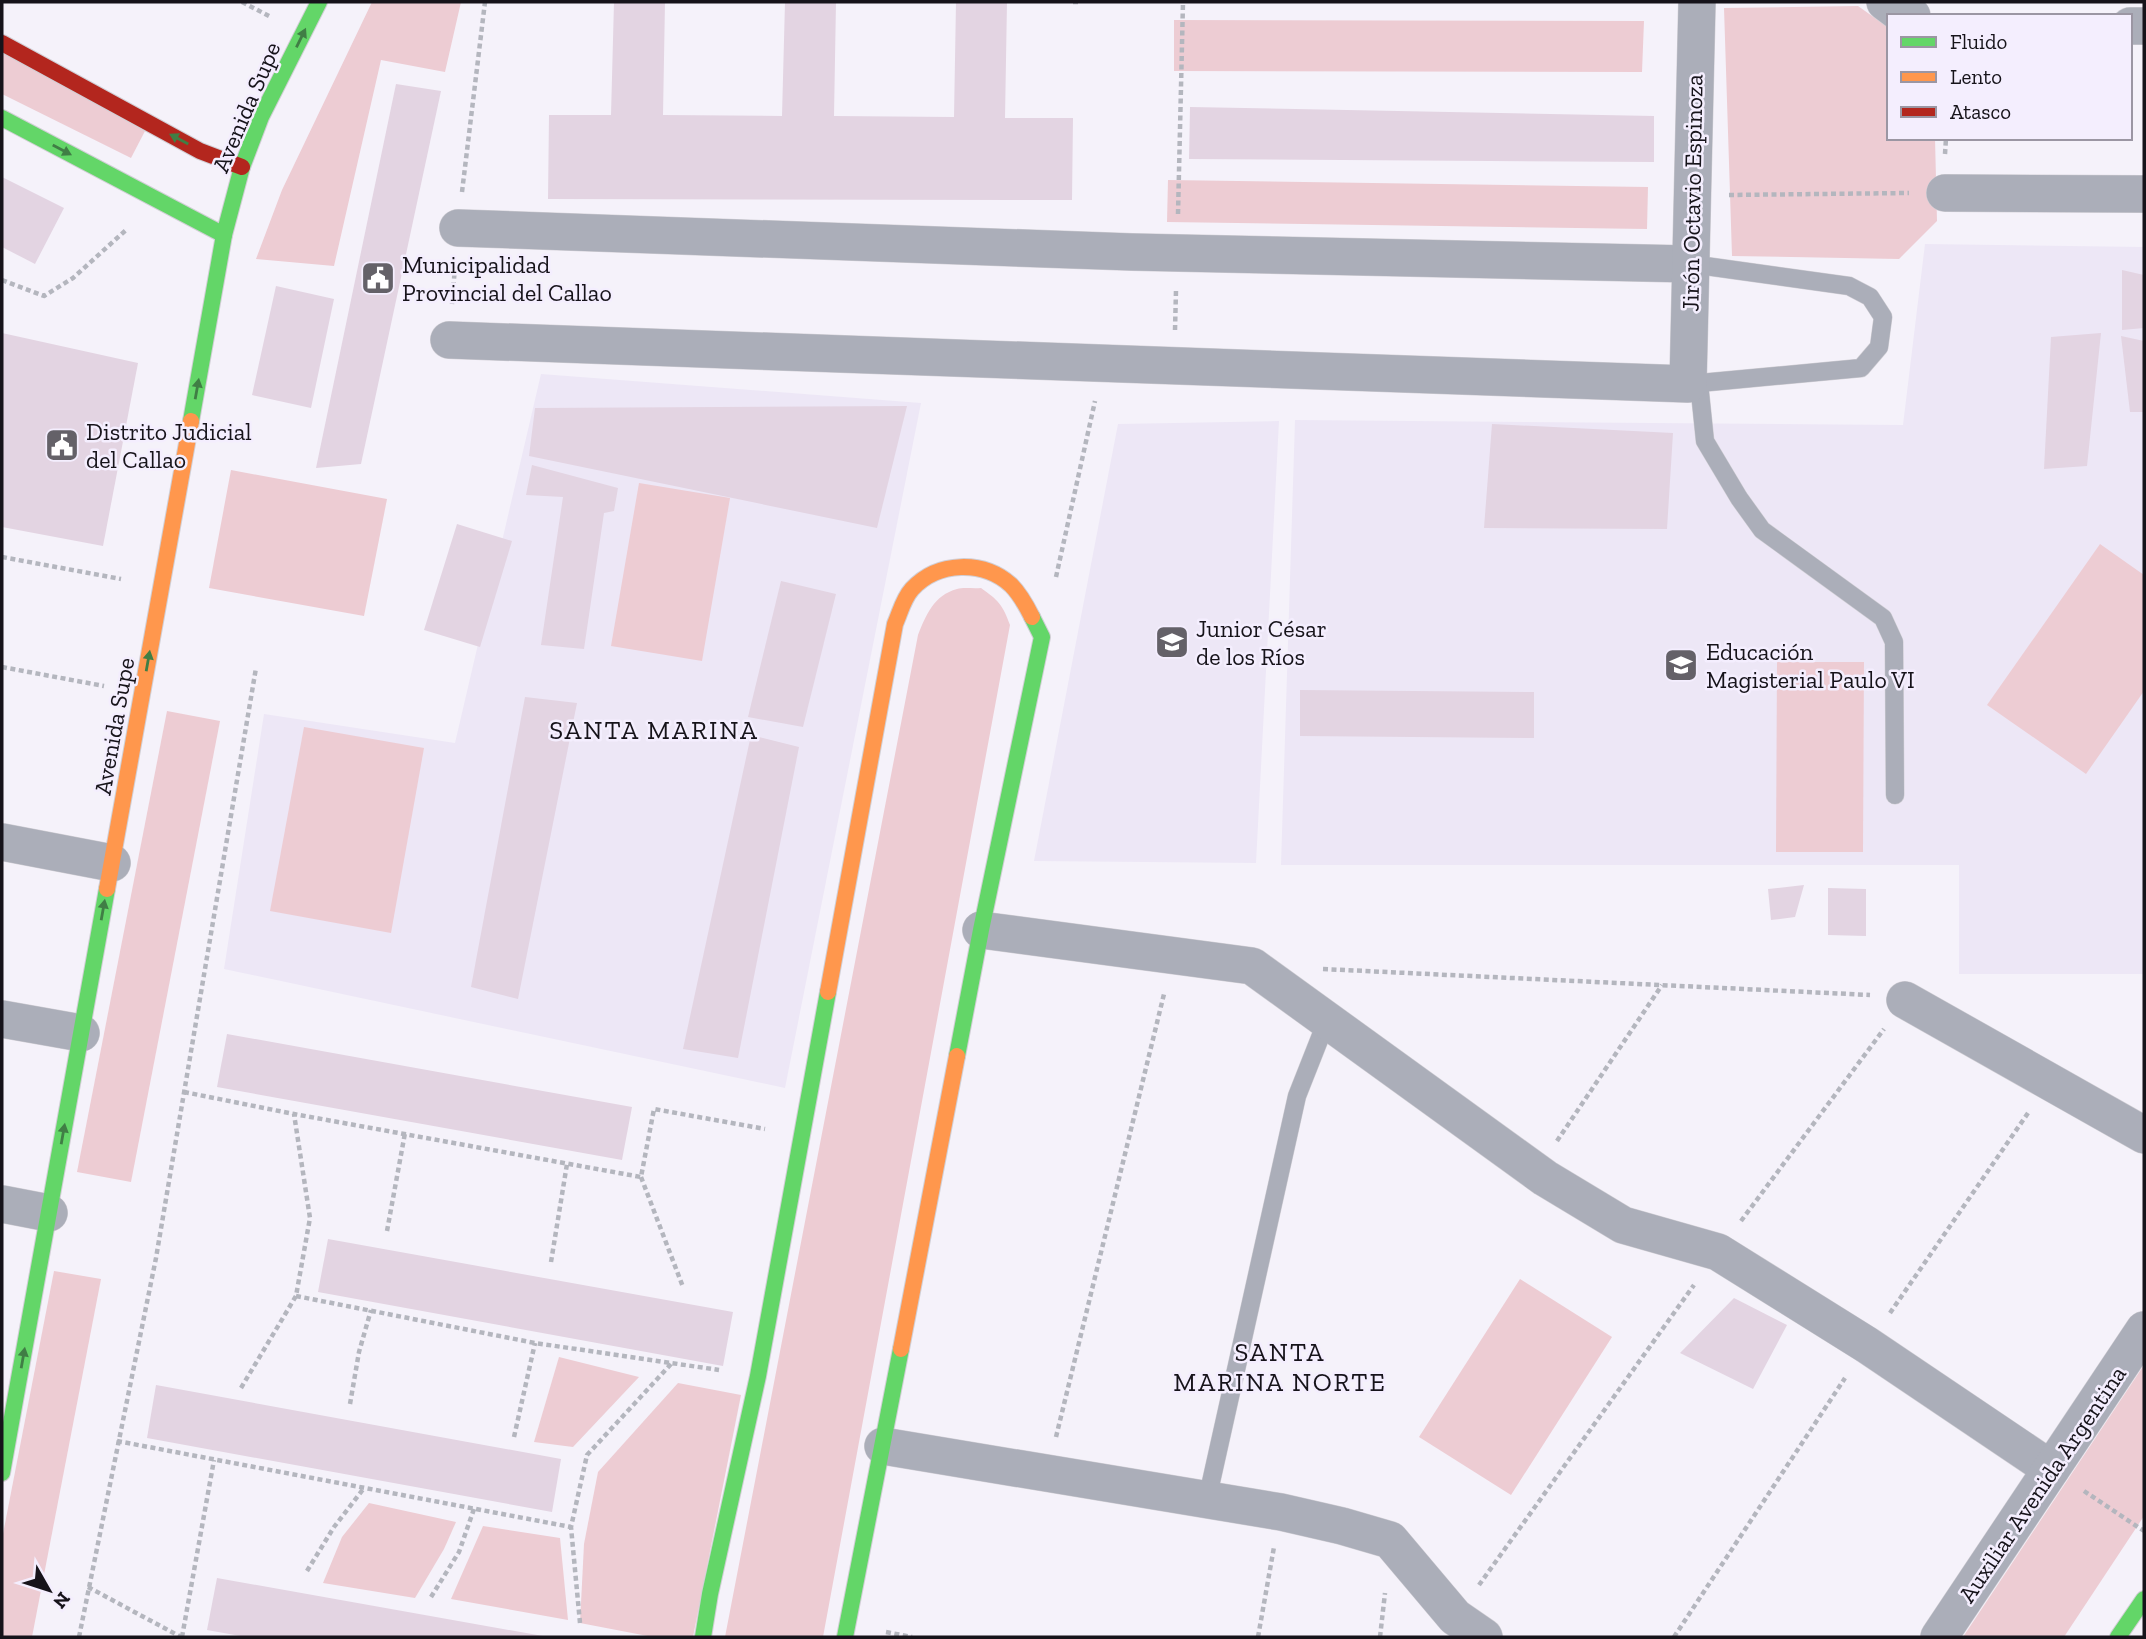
<svg xmlns="http://www.w3.org/2000/svg" width="2146" height="1639" font-family="'Zilla Slab',serif">
	<style>
		.built { fill: #ede7f6 }
		.green { fill: #edccd3 }
		.building { fill: #e3d4e2 }
		.lines { fill: none; stroke-linecap: round; stroke-linejoin: round }
		.lane-casing { stroke: #d1cfd5; stroke-width: 19 }
		.street-casing { stroke: #d1cfd5; stroke-width: 38 }
		.fast-casing { stroke: #d1cfd5; stroke-width: 18 }
		.slow-casing { stroke: #d1cfd5; stroke-width: 18 }
		.jam-casing { stroke: #d1cfd5; stroke-width: 18 }
		.path { stroke: #b4b6be; stroke-width: 4.5; stroke-dasharray: 5 3.5; stroke-linecap: butt }
		.lane { stroke: #abaeb9; stroke-width: 18 }
		.street { stroke: #abaeb9; stroke-width: 37 }
		.fast { stroke: #63d668; stroke-width: 16 }
		.slow { stroke: #ff974d; stroke-width: 16 }
		.jam { stroke: #b3261e; stroke-width: 16 }
		.oneway { fill: #407e45 }
		.labels { text-anchor: middle; dominant-baseline: central; stroke-width: 5; stroke-linejoin: round; paint-order: stroke }
		.street-label { font-size: 24px; fill: #16131a; stroke: #f4eefe }
		.poi-label { font-size: 24px; fill: #16131a; stroke: #f4eefe; text-anchor: start }
		.neighbourhood-label { font-size: 26px; letter-spacing: 2px; fill: #16131a; stroke: #f4eefe }
	</style>
	<rect width="100%" height="100%" fill="#f5f2fa"/>
	<!-- built -->
	<g class="built">
		<polygon points="1925,244 2144,247 2144,974 1959,974 1959,865 1281,865 1295,420 1903,425"/>
		<polygon points="541,374 921,403 785,1088 224,969 264,714 455,743"/>
		<polygon points="1279,421 1256,863 1034,861 1118,424"/>
	</g>
	<!-- green -->
	<g class="green">
		<polygon points="372,2 461,2 445,72 381,60 334,266 256,259 282,190"/>
		<polygon points="1858,6 1889,28 1889,138 1935,138 1937,221 1899,259 1732,256 1724,8"/>
		<polygon points="1174,20 1644,21 1642,72 1174,71"/>
		<polygon points="2,52 145,131 131,158 2,94"/>
		<polygon points="1168,180 1648,187 1647,229 1167,222"/>
		<polygon points="231,470 387,499 364,616 209,588"/>
		<polygon points="639,483 730,498 702,661 611,646"/>
		<polygon points="2100,544 2144,575 2144,691 2086,774 1987,705"/>
		<path d="M981,588C998,600 1003,605 1010,625L823,1637H725L918,635C926,615 934,595 957,589C964,587 973,589 981,588Z"/>
		<polygon points="1777,662 1864,662 1863,852 1776,852"/>
		<polygon points="167,711 220,721 131,1182 77,1172"/>
		<polygon points="304,727 424,748 391,933 270,911"/>
		<polygon points="54,1271 101,1279 32,1637 2,1637 2,1539"/>
		<polygon points="1520,1279 1612,1337 1511,1495 1419,1437"/>
		<polygon points="559,1357 639,1377 573,1447 534,1442"/>
		<polygon points="2144,1365 2144,1516 2064,1637 1963,1637"/>
		<polygon points="678,1383 741,1395 693,1637 653,1637 580,1623 584,1544 598,1472"/>
		<polygon points="369,1503 456,1522 444,1549 415,1598 323,1583 342,1537"/>
		<polygon points="483,1526 560,1538 568,1620 451,1599"/>
	</g>
	<!-- building -->
	<g class="building">
		<polygon points="614,2 665,2 663,115 782,116 785,2 836,2 834,116 954,117 956,2 1007,2 1005,118 1073,118 1072,200 548,199 549,115 611,115"/>
		<polygon points="396,84 441,91 361,464 316,468"/>
		<polygon points="1190,107 1654,116 1654,162 1189,159"/>
		<polygon points="2,177 64,208 35,264 2,247"/>
		<polygon points="2122,270 2144,275 2144,328 2122,330"/>
		<polygon points="276,286 334,299 311,408 252,395"/>
		<polygon points="2,333 138,363 103,546 2,527"/>
		<polygon points="2101,333 2087,466 2044,469 2051,337"/>
		<polygon points="2121,336 2144,341 2144,412 2130,412"/>
		<polygon points="907,406 877,528 529,456 535,408"/>
		<polygon points="1492,424 1673,433 1667,529 1484,528"/>
		<polygon points="532,465 618,488 614,511 604,513 584,649 541,645 563,497 526,495"/>
		<polygon points="457,524 512,541 480,647 424,630"/>
		<polygon points="781,581 836,594 803,727 748,717"/>
		<polygon points="1300,690 1534,692 1534,738 1300,736"/>
		<polygon points="525,697 577,703 518,999 471,987"/>
		<polygon points="751,735 799,747 738,1058 683,1049"/>
		<polygon points="1804,885 1795,917 1771,920 1768,889"/>
		<polygon points="1828,888 1866,889 1866,936 1828,935"/>
		<polygon points="227,1034 632,1107 622,1160 217,1087"/>
		<polygon points="328,1239 733,1312 723,1366 318,1292"/>
		<polygon points="1734,1298 1787,1325 1753,1389 1680,1353"/>
		<polygon points="156,1385 561,1459 552,1512 147,1438"/>
		<polygon points="217,1578 543,1636 543,1637 246,1637 207,1630"/>
	</g>
	<g class="lines">
		<!-- lane casing -->
		<g class="lane-casing">
			<g id="lane">
				<polyline points="1699,383 1705,441 1739,498 1762,530 1883,618 1894,642 1895,795"/>
				<polyline points="1689,384 1861,368 1879,347 1883,317 1870,297 1849,286 1691,264"/>
				<polyline points="1207,1500 1297,1096 1327,1020"/>
			</g>
		</g>
		<!-- street casing -->
		<g class="street-casing">
			<g id="street">
				<polyline points="1885,2 1897,11 1912,16"/>
				<polyline points="2130,26 2144,26"/>
				<polyline points="1945,193 2144,194"/>
				<polyline points="458,228 1132,252 1691,264"/>
				<polyline points="449,340 1688,384 1697,2"/>
				<polyline points="2,842 112,863"/>
				<polyline points="981,930 1252,966 1545,1178 1623,1225 1718,1252 1867,1345 2051,1469"/>
				<polyline points="1905,1000 2144,1135"/>
				<polyline points="2,1019 81,1033"/>
				<polyline points="2,1204 49,1213"/>
				<polyline points="883,1446 1281,1512 1342,1526 1390,1540 1455,1617 1484,1637"/>
				<polyline points="1939,1637 2144,1330"/>
			</g>
		</g>
		<!-- fast casing -->
		<g class="fast-casing">
			<g id="fast">
				<polyline points="2,118 224,235"/>
				<polyline points="191,421 224,235 242,167 261,117 319,2"/>
				<polyline points="957,1056 981,930 1042,637 1032,617"/>
				<polyline points="2,1473 107,889"/>
				<polyline points="703,1637 710,1594 758,1376 828,992"/>
				<polyline points="845,1637 901,1349"/>
				<polyline points="2118,1637 2144,1599"/>
			</g>
		</g>
		<!-- slow casing -->
		<g class="slow-casing">
			<g id="slow">
				<polyline points="107,889 191,421"/>
				<path d="M828,992L895,624C900,613 903,599 912,589C938,561 983,560 1011,585C1020,594 1026,605 1032,617"/>
				<polyline points="901,1349 957,1056"/>
			</g>
		</g>
		<!-- jam casing -->
		<g class="jam-casing">
			<polyline id="jam" points="2,43 200,151 242,167"/>
		</g>
		<!-- path -->
		<g class="path">
			<polyline points="242,2 269,16"/>
			<polyline points="1073,2 1080,2"/>
			<polyline points="1945,154 1946,138"/>
			<polyline points="462,192 485,2"/>
			<polyline points="1729,195 1909,193"/>
			<polyline points="1178,214 1183,2"/>
			<polyline points="2,280 44,296 73,278 126,230 128,231"/>
			<polyline points="452,304 455,267"/>
			<polyline points="1175,330 1176,290"/>
			<polyline points="2,557 121,579"/>
			<polyline points="1056,577 1095,401"/>
			<polyline points="2,667 104,686"/>
			<polyline points="1323,969 1870,995"/>
			<polyline points="184,1092 294,1114 641,1177 654,1109 765,1129"/>
			<polyline points="1557,1141 1662,985"/>
			<polyline points="641,1177 683,1287"/>
			<polyline points="1741,1221 1884,1029"/>
			<polyline points="387,1231 405,1133"/>
			<polyline points="551,1262 567,1164"/>
			<polyline points="296,1296 535,1343 719,1370"/>
			<polyline points="1890,1313 2028,1113"/>
			<polyline points="241,1388 296,1296 310,1218 294,1114"/>
			<polyline points="350,1404 359,1352 371,1310"/>
			<polyline points="514,1437 535,1343"/>
			<polyline points="1056,1437 1164,994"/>
			<polyline points="117,1441 571,1527"/>
			<polyline points="2084,1491 2144,1531"/>
			<polyline points="307,1571 334,1527 364,1488"/>
			<polyline points="1479,1585 1694,1285"/>
			<polyline points="88,1587 181,1637"/>
			<polyline points="431,1597 459,1552 474,1509"/>
			<polyline points="580,1623 571,1527 587,1455 671,1364"/>
			<polyline points="886,1632 912,1637"/>
			<polyline points="79,1637 156,1258 256,668"/>
			<polyline points="182,1637 214,1460"/>
			<polyline points="1258,1637 1274,1547"/>
			<polyline points="1380,1637 1385,1593"/>
			<polyline points="1674,1637 1845,1378"/>
		</g>
		<!-- lane -->
		<use href="#lane" class="lane"/>
		<!-- street -->
		<use href="#street" class="street"/>
		<!-- fast -->
		<use href="#fast" class="fast"/>
		<!-- slow -->
		<use href="#slow" class="slow"/>
		<!-- jam -->
		<use href="#jam" class="jam"/>
	</g>
	<!-- one-way arrows -->
	<defs><path id="oneway-solid" d="M-6-.8H1V-3.2L6.5 0L1 3.2V.8H-6Z" transform="scale(1.75)"/></defs>
	<g class="oneway">
		<use href="#oneway-solid" transform="translate(301 38) rotate(-64)"/>
		<use href="#oneway-solid" transform="translate(179 139) rotate(-152)"/>
		<use href="#oneway-solid" transform="translate(62 150) rotate(28)"/>
		<use href="#oneway-solid" transform="translate(197 389) rotate(-80)"/>
		<use href="#oneway-solid" transform="translate(148 661) rotate(-80)"/>
		<use href="#oneway-solid" transform="translate(103 910) rotate(-80)"/>
		<use href="#oneway-solid" transform="translate(63 1134) rotate(-80)"/>
		<use href="#oneway-solid" transform="translate(23 1358) rotate(-80)"/>
	</g>
	<!-- icons -->
	<defs>
		<g id="civic-square" transform="scale(1.75)"><rect x="-9" y="-9" width="18" height="18" rx="4" fill="#646168" stroke="#f4eefe"/><path d="M-.6-6.5H3V-4.5H.6V-3L4-1V1h2V6H-6V1h2V-1L-.6-3ZM-1.2 2.5V6h2.4V2.5Z" fill="#fff"/></g>
		<g id="school-square" transform="scale(1.75)"><rect x="-9" y="-9" width="18" height="18" rx="4" fill="#646168" stroke="#f4eefe"/><path d="M0-5L7-2L0 1L-7-2ZM-4 1L0 2.5L4 1V4Q0 6-4 4Z" fill="#fff"/></g>
		<g id="university-square" transform="scale(1.75)"><rect x="-9" y="-9" width="18" height="18" rx="4" fill="#646168" stroke="#f4eefe"/><path d="M0-5L7-2L0 1L-7-2ZM-4 1L0 2.5L4 1V4Q0 6-4 4Z" fill="#fff"/></g>
	</defs>
	<g fill-rule="evenodd">
		<use href="#civic-square" x="378" y="278"/>
		<use href="#civic-square" x="62" y="445"/>
		<use href="#school-square" x="1172" y="642"/>
		<use href="#university-square" x="1681" y="665"/>
	</g>
	<g class="labels">
		<!-- street labels -->
		<g class="street-label">
			<text transform="translate(246 107) rotate(-67)">Avenida Supe</text>
			<text transform="translate(1692 193) rotate(-89)">Jirón Octavio Espinoza</text>
			<text transform="translate(114 726) rotate(-80)">Avenida Supe</text>
			<text transform="translate(2042 1484) rotate(-56)">Auxiliar Avenida Argentina</text>
		</g>
		<!-- poi labels -->
		<g class="poi-label">
			<text x="402" y="264">Municipalidad<tspan x="402" dy="28">Provincial del Callao</tspan></text>
			<text x="86" y="431">Distrito Judicial<tspan x="86" dy="28">del Callao</tspan></text>
			<text x="1196" y="628">Junior César<tspan x="1196" dy="28">de los Ríos</tspan></text>
			<text x="1706" y="651">Educación<tspan x="1706" dy="28">Magisterial Paulo VI</tspan></text>
		</g>
		<!-- neighbourhood labels -->
		<g class="neighbourhood-label">
			<text x="654" y="730">SANTA MARINA</text>
			<text x="1280" y="1352">SANTA<tspan x="1280" dy="30">MARINA NORTE</tspan></text>
		</g>
	</g>
	<!-- border -->
	<rect width="2146" height="1639" fill="none" stroke="#16131a" stroke-width="7"/>
	<!-- legend -->
	<rect x="1887" y="14" width="245" height="126" fill="#f4eefe" stroke="#9b96a3" stroke-width="2"/>
	<rect x="1901" y="37" width="35" height="10" fill="#63d668" stroke="#9b96a3" stroke-width="2"/>
	<text x="1950" y="49" font-size="21" fill="#16131a">Fluido</text>
	<rect x="1901" y="72" width="35" height="10" fill="#ff974d" stroke="#9b96a3" stroke-width="2"/>
	<text x="1950" y="84" font-size="21" fill="#16131a">Lento</text>
	<rect x="1901" y="107" width="35" height="10" fill="#b3261e" stroke="#9b96a3" stroke-width="2"/>
	<text x="1950" y="119" font-size="21" fill="#16131a">Atasco</text>
	<!-- north arrow -->
	<g transform="translate(49 1590) rotate(129)" stroke="#f4eefe" stroke-width="5" paint-order="stroke">
	<path d="M0-5L12 26L0 18L-12 26Z" fill="#16131a"/>
	<text y="-10" font-size="19" font-weight="bold" text-anchor="middle" fill="#16131a">N</text>
	</g>
</svg>
